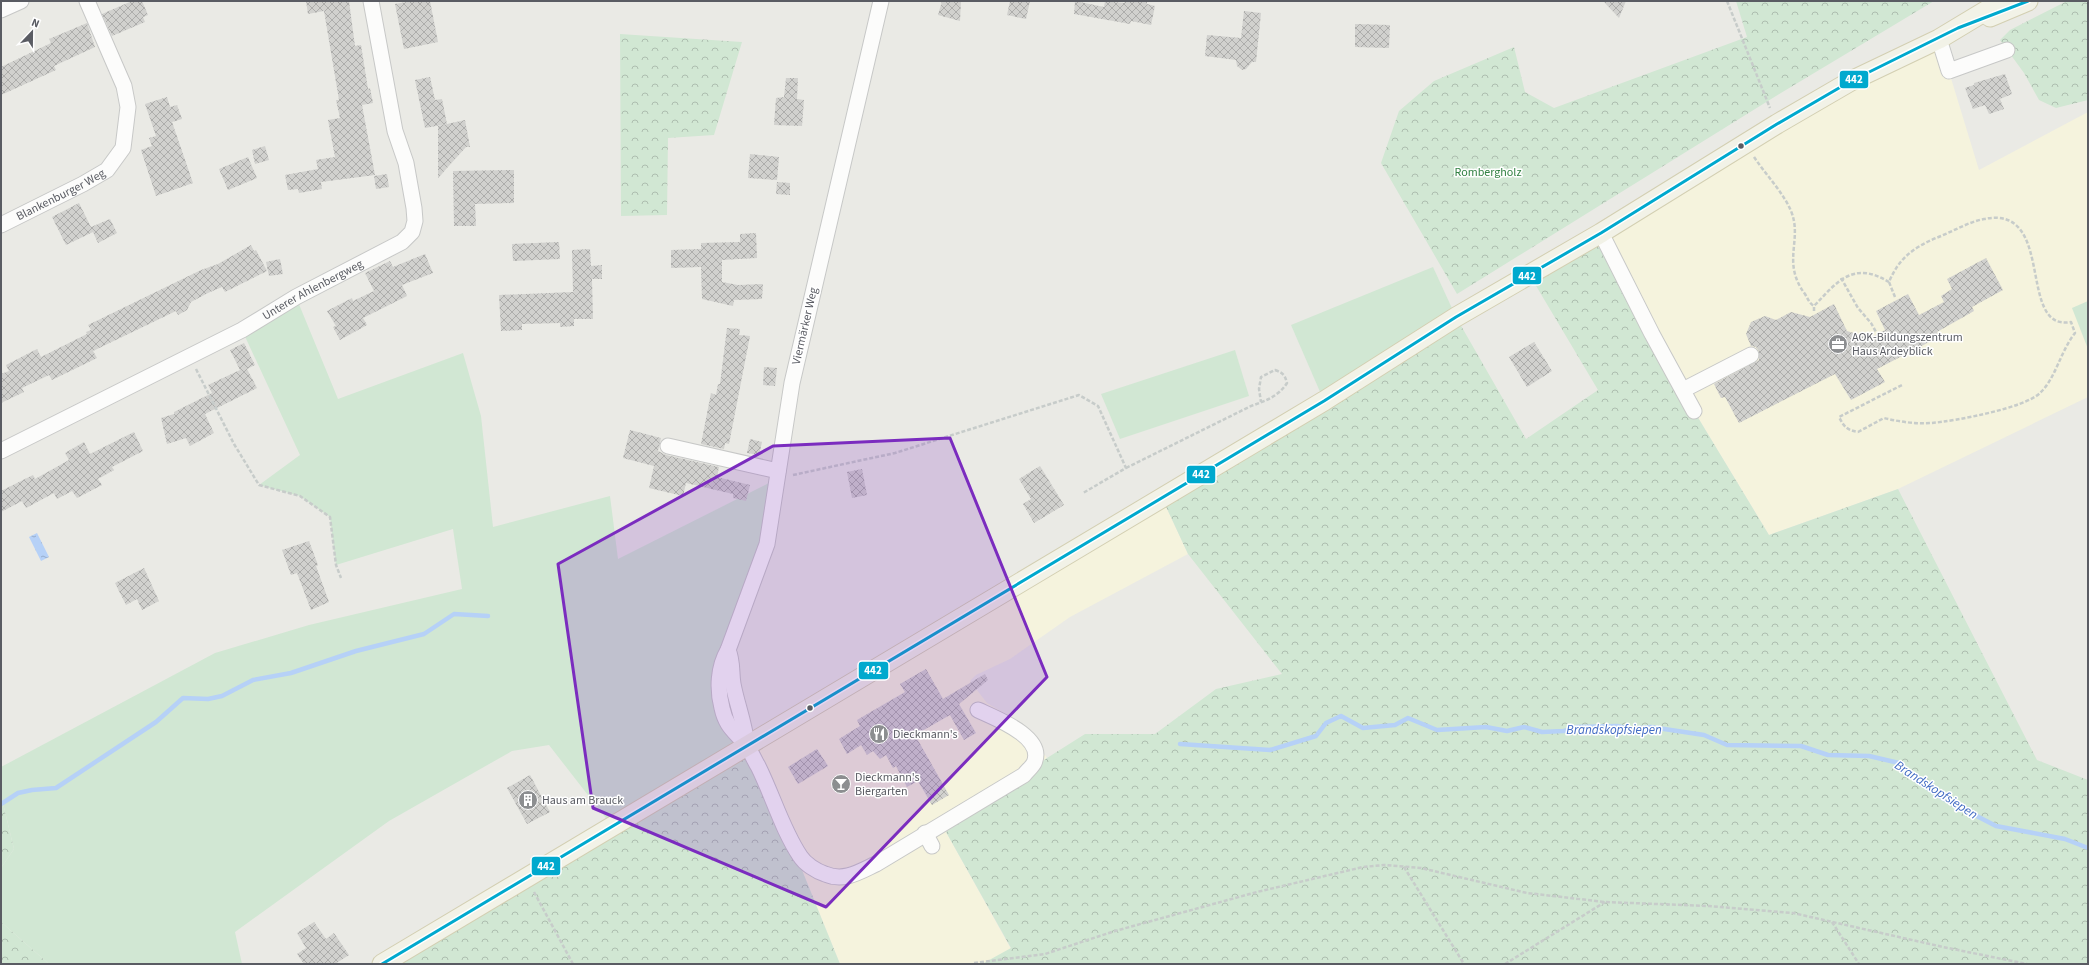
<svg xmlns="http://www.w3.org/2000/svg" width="2089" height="965" font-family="'Source Sans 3',sans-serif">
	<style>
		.commercial { fill: #f5f3dd }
		.green { fill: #d1e7d3 }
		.forest { fill: url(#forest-crowns) }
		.water { fill: url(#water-ripples) }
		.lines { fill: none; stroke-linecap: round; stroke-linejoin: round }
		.stream { stroke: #b6d1f7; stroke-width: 4.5 }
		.building { fill: url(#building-cross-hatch) }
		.minor-casing { stroke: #c7c8c7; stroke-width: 17 }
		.major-casing { stroke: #d3cfb2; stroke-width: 21 }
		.path { stroke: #c7ccca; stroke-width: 2.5; stroke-dasharray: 4 2; stroke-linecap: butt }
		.minor { stroke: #fcfcfb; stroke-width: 15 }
		.major { stroke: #f2f2e7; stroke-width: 19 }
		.bus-1-casing { stroke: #fff; stroke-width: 6 }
		.bus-1 { stroke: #00a9ce; stroke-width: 3 }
		.marked { fill: #7b2cbf; fill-opacity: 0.2; stroke: #7b2cbf; stroke-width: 3; stroke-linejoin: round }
		.bus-dot { fill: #5a5c63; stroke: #fff; stroke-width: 1.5 }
		.labels { text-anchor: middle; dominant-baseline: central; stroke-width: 3; stroke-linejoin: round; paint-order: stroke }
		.park-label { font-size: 12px; fill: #328143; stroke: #fff }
		.street-label { font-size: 12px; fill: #5a5c63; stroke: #fff }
		.poi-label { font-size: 12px; fill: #5a5c63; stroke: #fff; text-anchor: start }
		.water-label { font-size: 13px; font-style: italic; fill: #416bc4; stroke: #fff }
		.line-badge { stroke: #fff; stroke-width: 1.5 }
		.badge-label { font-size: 11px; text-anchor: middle; font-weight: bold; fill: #fff }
	</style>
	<defs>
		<pattern id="forest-crowns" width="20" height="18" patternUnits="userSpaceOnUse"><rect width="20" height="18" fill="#d1e7d3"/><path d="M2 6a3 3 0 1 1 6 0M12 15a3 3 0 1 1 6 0" fill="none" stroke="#adbeaf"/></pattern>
		<pattern id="water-ripples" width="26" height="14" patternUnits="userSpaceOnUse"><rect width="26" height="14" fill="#b6d1f7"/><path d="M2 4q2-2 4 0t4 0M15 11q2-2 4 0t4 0" fill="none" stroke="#97adcc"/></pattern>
		<pattern id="building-cross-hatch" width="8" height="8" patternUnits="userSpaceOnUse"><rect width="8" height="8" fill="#d1d1ce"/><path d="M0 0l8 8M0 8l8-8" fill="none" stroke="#adadab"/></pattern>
	</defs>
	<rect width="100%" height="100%" fill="#eaeae5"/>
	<!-- commercial -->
	<g class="commercial">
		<polygon points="1939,39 1979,170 2088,112 2088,397 1898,489 1769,535 1694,411 1601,233"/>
		<polygon points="1162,498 1188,554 1070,617 1010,659 976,675 970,681 987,703 1024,725 1047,758 946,832 1011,949 982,964 840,964 789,838 747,746"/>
	</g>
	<!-- green -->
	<g class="green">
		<polygon points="1433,267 1456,317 1324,401 1291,325"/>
		<polygon points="296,297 338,399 463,353 481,416 493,527 610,496 618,559 777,479 721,706 747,746 612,826 549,745 512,751 389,821 235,932 242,964 49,964 1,922 1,868 14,849 1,795 1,767 215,653 309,625 462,589 453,529 336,565 330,517 300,496 259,485 300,455 242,330"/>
		<polygon points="2088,301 2088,349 2072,308"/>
		<polygon points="1235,350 1249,396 1120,439 1101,394"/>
	</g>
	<!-- forest -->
	<g class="forest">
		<polygon points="1736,1 1934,1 1776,96 1457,294 1381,163 1399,111 1434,81 1514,47 1525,92 1554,108 1747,37"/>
		<polygon points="2067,1 2088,1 2088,100 2056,108 2039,100 2024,73 2000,40 2010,30"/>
		<polygon points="620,34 742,42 714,135 668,138 667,215 621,216"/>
		<polygon points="1601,233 1694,411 1769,535 1898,489 2037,760 2088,780 2088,964 982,964 1011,948 946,832 1047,758 1085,734 1155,734 1216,689 1282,674 1188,554 1162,498 1456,317 1526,439 1598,390 1529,274"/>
		<polygon points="747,746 789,838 840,964 382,964"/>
		<polygon points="1,795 14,849 1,868"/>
		<polygon points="1,922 49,964 1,964"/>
	</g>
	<!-- water -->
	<polygon class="water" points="37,533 49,557 41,561 29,537"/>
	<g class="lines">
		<!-- stream -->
		<g class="stream">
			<polyline points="1180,744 1270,750 1316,736 1326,723 1341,716 1363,728 1395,725 1408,718 1437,730 1486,727 1507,731 1524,727 1542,732 1564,731 1577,727 1617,726 1631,729 1651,727 1704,735 1727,745 1801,746 1828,755 1869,756 1899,763 1914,779 1942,798 1996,826 2065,839 2088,848"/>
			<polyline points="1,804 18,793 32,790 56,788 156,722 183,698 208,699 222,696 253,680 291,673 356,651 424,634 454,614 488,616"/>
		</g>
	</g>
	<!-- building -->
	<g class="building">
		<polygon points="132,1 142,1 148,15 143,17 145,22 112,36 102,14"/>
		<polygon points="306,1 349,1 355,46 361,45 368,89 370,88 373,103 362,105 375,175 321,182 322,189 299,193 298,189 288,190 285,175 318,169 316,160 335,157 328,120 340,118 336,100 339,100 324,11 308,14"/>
		<polygon points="412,1 430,1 438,42 404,49 395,4"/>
		<polygon points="942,1 961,1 960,21 938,15"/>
		<polygon points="1010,1 1030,1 1026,19 1007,15"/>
		<polygon points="1075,1 1104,7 1105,1 1124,3 1125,1 1147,1 1147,4 1155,6 1151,25 1131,21 1130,24 1074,14"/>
		<polygon points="1603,1 1626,1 1619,18"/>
		<polygon points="1244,11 1261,13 1256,62 1252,62 1246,69 1242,70 1237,66 1236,60 1205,56 1207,35 1241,38"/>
		<polygon points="87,23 95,47 54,66 56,70 1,95 1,67 51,43 49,39"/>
		<polygon points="1355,24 1390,25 1389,48 1355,47"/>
		<polygon points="2005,74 2012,94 2000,99 2004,109 1989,114 1985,105 1973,109 1965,88 1974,85 1974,83"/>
		<polygon points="430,77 435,100 442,99 447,124 425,128 415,80"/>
		<polygon points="786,78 798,78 797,99 804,100 802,126 774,125 776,98 784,97"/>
		<polygon points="167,97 170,107 177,105 182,119 172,122 193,183 156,196 141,150 152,146 149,138 156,136 145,104"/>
		<polygon points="465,120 470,147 466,147 438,178 438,126"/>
		<polygon points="265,146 269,160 255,164 252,150"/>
		<polygon points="750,154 779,157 777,180 748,178"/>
		<polygon points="248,157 257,178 228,190 219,169"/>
		<polygon points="514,170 514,203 475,204 476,226 454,226 453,171"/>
		<polygon points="387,174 389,187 376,189 374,176"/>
		<polygon points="777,182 790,183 790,195 776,194"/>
		<polygon points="79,203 91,227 110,219 117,233 98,243 92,230 93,232 66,245 52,217"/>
		<polygon points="756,233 757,258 722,260 722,282 738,285 763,284 762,299 734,300 733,306 702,299 701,267 671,268 671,250 701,249 701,243 740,242 740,234"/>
		<polygon points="559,242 560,259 513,261 512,244"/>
		<polygon points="251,245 254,251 256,250 267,271 225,292 222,287 208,293 191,302 187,310 178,315 176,311 93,351 97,358 52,380 49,375 22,388 24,392 1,403 1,374 9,371 6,365 37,349 41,357 87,334 86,332 91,330 88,325 201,270 218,264"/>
		<polygon points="590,249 591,266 602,265 602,279 592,279 593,319 574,319 574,326 560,327 560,323 522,324 522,330 501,331 499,295 573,292 572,250"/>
		<polygon points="425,254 433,273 402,285 407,296 363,318 367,325 340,340 333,327 336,326 327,311 352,298 353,301 374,291 365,273 390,261 393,267"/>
		<polygon points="1986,258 2003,290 1972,307 1974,311 1937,332 1939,337 1877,369 1885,382 1851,400 1835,374 1739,423 1725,397 1721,398 1714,384 1759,360 1759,351 1756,347 1751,346 1746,334 1751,322 1765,316 1776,320 1791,312 1810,317 1834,304 1847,331 1870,338 1885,330 1876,311 1908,294 1919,315 1944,302 1941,296 1952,289 1947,279"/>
		<polygon points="280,259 283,274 269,276 266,262"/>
		<polygon points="727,328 740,329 739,335 750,336 729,444 725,443 724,449 701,444 711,393 716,395 718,384 720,384"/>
		<polygon points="1534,342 1552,371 1527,387 1509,357"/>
		<polygon points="244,343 255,365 247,369 257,388 205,414 214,433 190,446 186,438 167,444 161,418 174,414 174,412 212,393 208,385 240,370 230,350"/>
		<polygon points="764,367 777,368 775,386 763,385"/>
		<polygon points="630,430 661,438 658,451 666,455 719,467 717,477 750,485 746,501 733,498 733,494 686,483 683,496 649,488 654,466 623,458"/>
		<polygon points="134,432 143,451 112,467 114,470 98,479 102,485 77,498 72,491 57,499 54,493 26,508 22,501 1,512 1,491 33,475 35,479 69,460 65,453 84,442 90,454"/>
		<polygon points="750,439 762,442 759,455 747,453"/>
		<polygon points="1040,466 1064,505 1034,523 1023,504 1031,499 1019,479"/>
		<polygon points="862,469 867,495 852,498 847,472"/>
		<polygon points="309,541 318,565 316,566 329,602 311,610 297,573 291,575 282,550"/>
		<polygon points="144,568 159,601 142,610 137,599 126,605 115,583"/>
		<polygon points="926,669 943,699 985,674 988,680 959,704 976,733 964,740 950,715 915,735 949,795 932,805 918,781 907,787 896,766 893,768 886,755 880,759 873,751 867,755 861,745 847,754 839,739 860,726 857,720 905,692 900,684"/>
		<polygon points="817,749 828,766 798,784 788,767"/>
		<polygon points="530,775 550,812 527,824 507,788"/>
		<polygon points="314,922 326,939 334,933 349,955 335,964 304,964 297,954 306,948 297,933"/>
	</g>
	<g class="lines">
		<!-- minor casing -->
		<g class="minor-casing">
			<g id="minor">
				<path d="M881,1L792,383L767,544L728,650C718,667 717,689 722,708C726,727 735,731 746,745C751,751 754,760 758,766C773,796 782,829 800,856C805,864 816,871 825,874C844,882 859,872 876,864L1024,775C1027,771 1032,767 1034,763C1046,737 995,718 978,710"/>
				<polyline points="1,10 21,1"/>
				<polyline points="1939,39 1949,71 2007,50"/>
				<path id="s1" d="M1,225L83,184L107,170L123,148L128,107L124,86L87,1"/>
				<polyline points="1601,233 1652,334 1694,411"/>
				<polyline points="1683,390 1751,355"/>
				<polyline points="668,446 778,471"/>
				<path id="s2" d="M1,451L242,330L296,297L402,242L412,232L415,221L414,208L406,163L395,131L371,1"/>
				<path d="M728,650C733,662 731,671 733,684C737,705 745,724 747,746"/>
				<polyline points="925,833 932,846"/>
			</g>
		</g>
		<!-- major casing -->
		<g class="major-casing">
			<g id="major">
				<polyline points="1990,17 2028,1"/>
				<polyline points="382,964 1324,401 1456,317 1601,233 1777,124 1851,81 1939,39 2002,1"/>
			</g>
		</g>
		<!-- path -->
		<g class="path">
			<polyline points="1727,1 1770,108"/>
			<path d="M1754,157C1766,175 1783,192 1791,211C1803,240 1781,262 1805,294C1808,299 1809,303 1814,306"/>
			<polyline points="1841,278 1858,308 1871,323 1876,332"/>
			<path d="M1895,297L1889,282C1899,258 1913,248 1936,238C1952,232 1968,222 1984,219C2057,204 2016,332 2071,322L2075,333C2060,352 2056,378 2040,393C2025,408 1955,421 1932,423C1916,424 1900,422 1884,418L1858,432C1847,430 1844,427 1839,417L1902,385"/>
			<path d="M1814,311V306C1837,282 1853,260 1889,282"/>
			<polyline points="196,369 234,444 259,485 300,496 330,517 336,565 341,578"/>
			<path d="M1126,468L1251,406C1265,401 1278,397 1287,383C1285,375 1283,373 1275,370L1261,377L1259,389L1261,402"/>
			<polyline points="793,475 895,453 1079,395 1098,406 1126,468 1083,493"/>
			<polyline points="1404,867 1464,964"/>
			<polyline points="534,892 573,964"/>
			<polyline points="1832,922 1859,964"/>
			<polyline points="974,963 1045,954 1115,931 1257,892 1363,867 1384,865 1421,868 1527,893 1605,902 1709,906 1793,913 1943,947 2027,964"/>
			<polyline points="1505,964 1605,902"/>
		</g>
		<!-- minor -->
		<use href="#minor" class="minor"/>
		<!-- major -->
		<use href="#major" class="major"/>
		<!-- bus-1 casing -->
		<g class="bus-1-casing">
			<polyline id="bus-1" points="382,964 1324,401 1456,317 1601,233 1777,124 1851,81 1958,28 2028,1"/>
		</g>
		<!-- bus-1 -->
		<use href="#bus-1" class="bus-1"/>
	</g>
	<!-- marked area -->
	<path class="marked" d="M950,438L1047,677L826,907L593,808L558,564L773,446Z"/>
	<!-- icons -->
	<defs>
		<g id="office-disc" transform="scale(1)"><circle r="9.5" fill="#8c8e90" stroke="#fff"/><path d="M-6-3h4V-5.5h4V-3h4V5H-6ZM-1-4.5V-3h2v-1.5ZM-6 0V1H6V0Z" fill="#fff"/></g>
		<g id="restaurant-disc" transform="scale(1)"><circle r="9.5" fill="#8c8e90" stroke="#fff"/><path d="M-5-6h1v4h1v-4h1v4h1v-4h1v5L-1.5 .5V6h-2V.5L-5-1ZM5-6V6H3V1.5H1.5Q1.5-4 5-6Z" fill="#fff"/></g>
		<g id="bar-disc" transform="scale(1)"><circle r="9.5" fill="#8c8e90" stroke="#fff"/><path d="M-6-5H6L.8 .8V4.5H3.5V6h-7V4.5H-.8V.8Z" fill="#fff"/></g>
		<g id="building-disc" transform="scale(1)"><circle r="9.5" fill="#8c8e90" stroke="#fff"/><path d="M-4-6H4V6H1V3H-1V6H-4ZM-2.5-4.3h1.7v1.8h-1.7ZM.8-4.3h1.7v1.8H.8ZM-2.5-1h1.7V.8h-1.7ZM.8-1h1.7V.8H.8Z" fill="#fff"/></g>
	</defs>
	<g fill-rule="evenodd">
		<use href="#office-disc" x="1838" y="344"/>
		<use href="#restaurant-disc" x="879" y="734"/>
		<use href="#bar-disc" x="841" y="784"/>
		<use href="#building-disc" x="528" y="800"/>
	</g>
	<!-- markers -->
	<g class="bus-dot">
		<circle cx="1741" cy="146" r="3.5"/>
		<circle cx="810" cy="708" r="3.5"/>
	</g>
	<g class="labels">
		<!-- park labels -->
		<g class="park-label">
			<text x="1488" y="172">Rombergholz</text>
		</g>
		<!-- street labels -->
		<g class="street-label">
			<text stroke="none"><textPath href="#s1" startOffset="67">Blankenburger Weg</textPath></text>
			<text stroke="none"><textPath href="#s2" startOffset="351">Unterer Ahlenbergweg</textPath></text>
			<text transform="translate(805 326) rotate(-77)">Viermärker Weg</text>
		</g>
		<!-- poi labels -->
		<g class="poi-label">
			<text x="1852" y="337">AOK-Bildungszentrum<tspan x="1852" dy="14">Haus Ardeyblick</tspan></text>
			<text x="893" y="734">Dieckmann's</text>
			<text x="855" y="777">Dieckmann's<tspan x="855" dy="14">Biergarten</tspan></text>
			<text x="542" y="800">Haus am Brauck</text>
		</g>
		<!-- water labels -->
		<g class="water-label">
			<text x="1614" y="730">Brandskopfsiepen</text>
			<text transform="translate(1936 790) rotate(33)">Brandskopfsiepen</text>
		</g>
	</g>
	<g class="line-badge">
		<rect x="1839" y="70" width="30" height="19" rx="4" fill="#00a9ce"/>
		<rect x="1512" y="266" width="30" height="19" rx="4" fill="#00a9ce"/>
		<rect x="1186" y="465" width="30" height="19" rx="4" fill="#00a9ce"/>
		<rect x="858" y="661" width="31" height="19" rx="4" fill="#00a9ce"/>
		<rect x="531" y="856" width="30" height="20" rx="4" fill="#00a9ce"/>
	</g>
	<g class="badge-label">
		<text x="1854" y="83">442</text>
		<text x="1527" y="280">442</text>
		<text x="1201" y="478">442</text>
		<text x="873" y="674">442</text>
		<text x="546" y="870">442</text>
	</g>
	<!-- border -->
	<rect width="2089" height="965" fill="none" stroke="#5a5c63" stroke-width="4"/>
	<!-- north arrow -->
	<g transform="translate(32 32) rotate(22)" stroke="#ffffff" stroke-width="3" paint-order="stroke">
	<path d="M0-3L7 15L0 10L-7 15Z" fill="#5a5c63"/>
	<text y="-6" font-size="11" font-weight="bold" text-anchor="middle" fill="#5a5c63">N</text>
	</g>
</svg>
